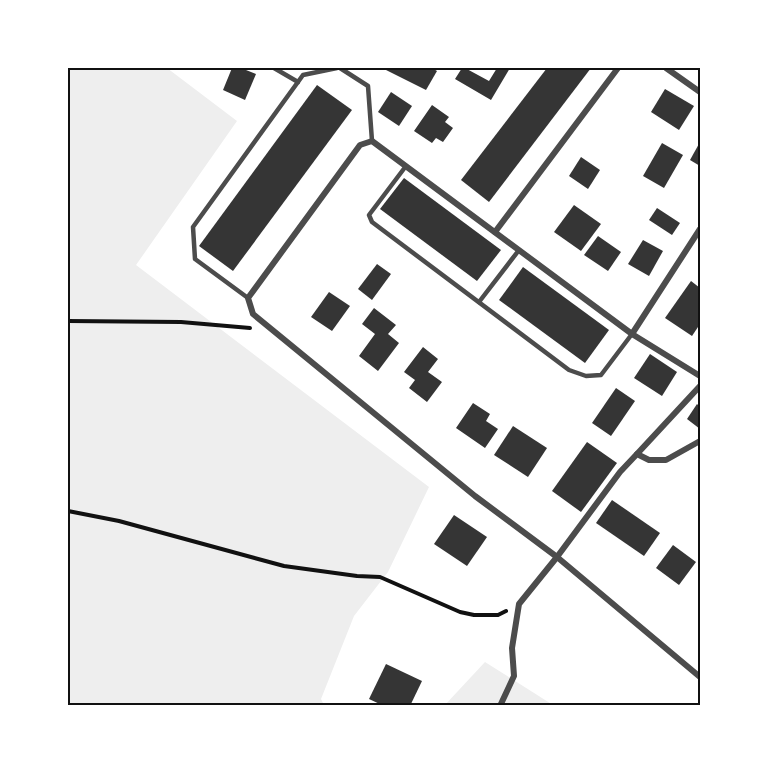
<svg xmlns="http://www.w3.org/2000/svg" width="768" height="773" font-family="'Sofia Sans Condensed',sans-serif">
	<style>
		.green { fill: #eee }
		.building { fill: #353535 }
		.lines { fill: none; stroke-linecap: round; stroke-linejoin: round }
		.path { stroke: #111; stroke-width: 4 }
		.service { stroke: #4c4c4c; stroke-width: 4.5 }
		.minor { stroke: #4c4c4c; stroke-width: 6 }
		.neatline { fill: none; stroke: #111; stroke-width: 2 }
	</style>
	<rect width="100%" height="100%" fill="#fff"/>
	<!-- green -->
	<g class="green">
		<polygon points="68,68 167,68 237,121 136,265 429,487 388,572 354,616 321,699 324,705 68,705"/>
		<polygon points="485,662 553,705 444,706"/>
	</g>
	<!-- building -->
	<g class="building">
		<polygon points="232,68 241,68 256,74 245,100 223,90"/>
		<polygon points="382,68 432,68 437,71 426,90"/>
		<polygon points="462,68 465,68 489,81 497,68 510,68 491,100 455,79"/>
		<polygon points="547,68 591,68 489,202 461,180"/>
		<polygon points="317,85 352,110 233,271 199,246"/>
		<polygon points="665,89 694,106 679,130 651,112"/>
		<polygon points="391,92 412,106 399,126 378,112"/>
		<polygon points="432,105 449,117 445,122 453,128 443,142 436,138 432,143 414,131"/>
		<polygon points="700,142 700,166 690,160"/>
		<polygon points="662,143 683,155 664,188 643,176"/>
		<polygon points="581,157 600,170 588,189 569,176"/>
		<polygon points="404,178 501,250 477,281 380,209"/>
		<polygon points="574,205 601,224 581,251 554,232"/>
		<polygon points="657,208 680,223 672,235 649,220"/>
		<polygon points="598,236 621,252 608,271 584,255"/>
		<polygon points="643,240 663,251 649,276 628,264"/>
		<polygon points="377,264 391,274 372,300 358,289"/>
		<polygon points="523,267 609,330 585,363 499,300"/>
		<polygon points="691,281 700,288 700,324 692,336 665,318"/>
		<polygon points="329,292 350,306 332,331 311,317"/>
		<polygon points="374,308 396,325 388,334 399,343 378,371 359,356 375,334 362,324"/>
		<polygon points="423,347 438,359 428,372 442,382 427,402 409,388 415,380 404,372"/>
		<polygon points="650,354 677,372 662,396 634,378"/>
		<polygon points="616,388 635,401 611,436 592,423"/>
		<polygon points="473,403 490,414 486,421 498,429 485,448 456,428"/>
		<polygon points="697,404 700,407 700,429 687,419"/>
		<polygon points="513,426 547,448 528,477 494,455"/>
		<polygon points="587,442 617,463 581,512 552,491"/>
		<polygon points="612,500 660,533 644,556 596,523"/>
		<polygon points="454,515 487,537 467,566 434,544"/>
		<polygon points="673,545 696,562 679,585 656,568"/>
		<polygon points="386,664 422,681 410,706 384,706 369,699"/>
	</g>
	<g class="lines">
		<!-- path -->
		<g class="path">
			<polyline points="68,321 181,322 250,328"/>
			<polyline points="68,511 119,521 284,566 357,576 380,577 460,612 474,615 498,615 506,611"/>
		</g>
		<!-- service -->
		<g class="service">
			<polyline points="274,68 298,82"/>
			<polyline points="340,68 368,86 372,141"/>
			<polyline points="406,166 369,215 372,222 569,370 586,376 601,375 632,334"/>
			<polyline points="248,298 195,259 193,227 303,75 337,68"/>
			<polyline points="479,302 519,250"/>
		</g>
		<!-- minor -->
		<g class="minor">
			<polyline points="666,68 700,92"/>
			<polyline points="495,232 618,68"/>
			<polyline points="632,334 700,229"/>
			<polyline points="700,376 632,334 372,141 360,145 248,298 253,314 475,496 557,557 700,677"/>
			<polyline points="637,454 700,386"/>
			<polyline points="500,706 514,676 512,648 519,604 557,557 620,472 637,454 649,460 666,460 700,441"/>
		</g>
	</g>
	<!-- border -->
	<rect width="768" height="773" fill="none" stroke="#ffffff" stroke-width="138"/>
	<rect x="69" y="69" width="630" height="635" class="neatline"/>
</svg>
